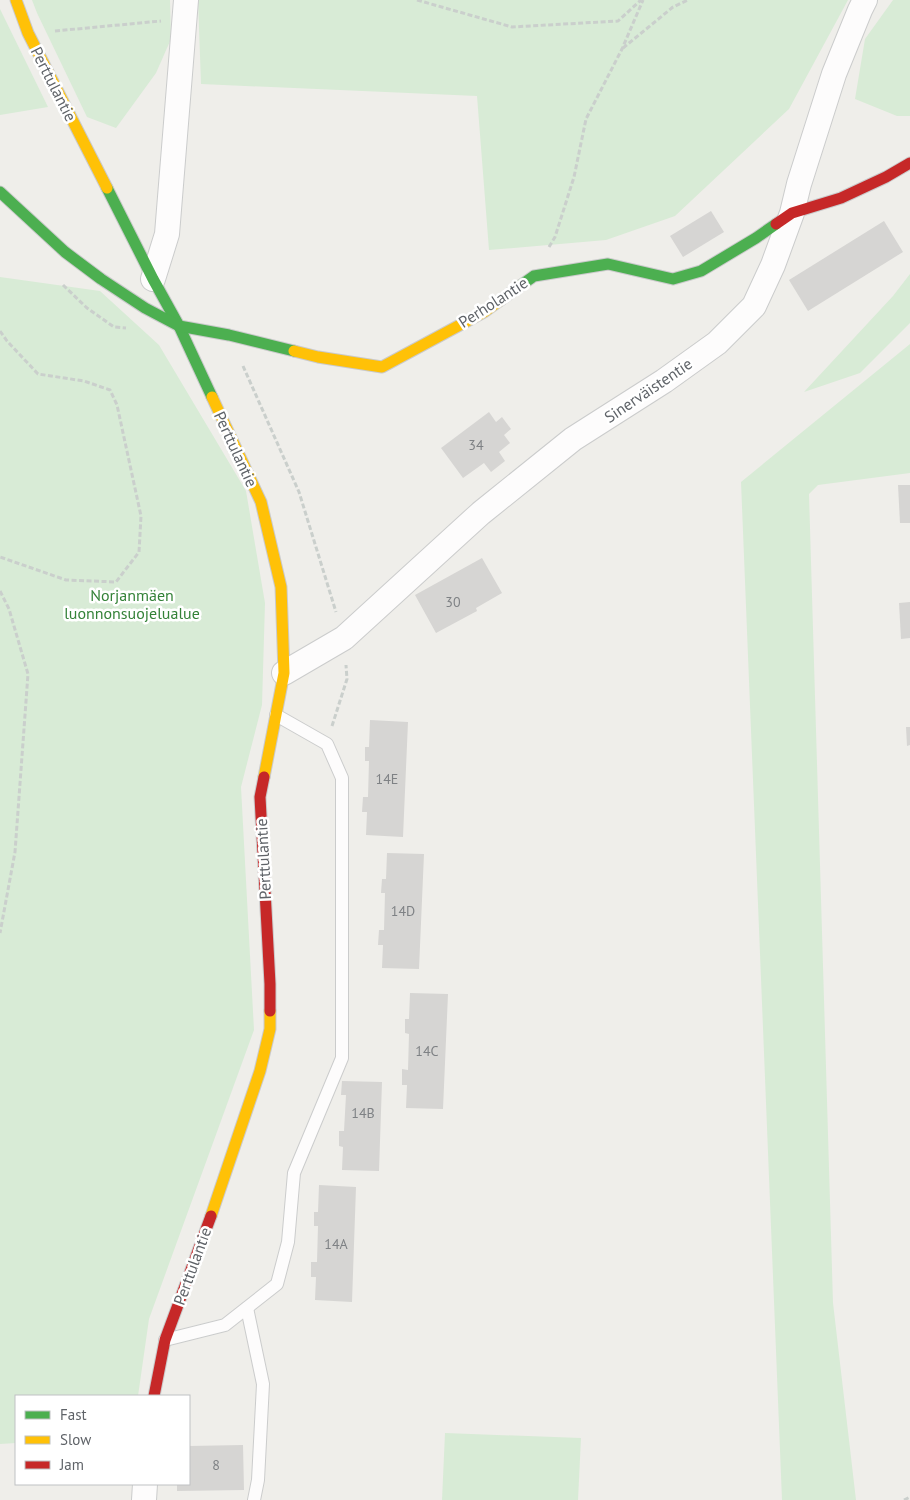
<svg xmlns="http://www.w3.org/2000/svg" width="910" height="1500" font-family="'PT Sans',sans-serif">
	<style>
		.green { fill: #d8ebd6 }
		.building { fill: #d6d5d3 }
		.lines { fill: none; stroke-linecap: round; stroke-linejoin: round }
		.lane-casing { stroke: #cbcccc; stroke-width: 14 }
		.street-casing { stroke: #cbcccc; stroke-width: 26 }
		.fast-casing { stroke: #cacacb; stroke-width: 13 }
		.slow-casing { stroke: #cacacb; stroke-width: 13 }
		.jam-casing { stroke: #cacacb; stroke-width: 13 }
		.path { stroke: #cacfcc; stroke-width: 3; stroke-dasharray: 5 2.5; stroke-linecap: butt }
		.lane { stroke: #fdfcfc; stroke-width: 12 }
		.street { stroke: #fdfcfc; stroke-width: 24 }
		.fast { stroke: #4caf50; stroke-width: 11 }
		.slow { stroke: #ffc107; stroke-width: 11 }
		.jam { stroke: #c62828; stroke-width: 11 }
		.labels { text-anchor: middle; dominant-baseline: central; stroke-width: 5; stroke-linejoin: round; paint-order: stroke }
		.number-label { font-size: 14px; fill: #7e8184 }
		.street-label { font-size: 16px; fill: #5f6368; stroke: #fff }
		.park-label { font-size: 16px; fill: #348238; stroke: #fff }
	</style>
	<rect width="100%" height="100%" fill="#efeeea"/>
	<!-- green -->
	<g class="green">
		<polygon points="32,0 170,0 171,39 156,73 116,128 87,117 37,13"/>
		<polygon points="198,0 848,0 789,109 675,216 606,240 489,250 477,96 201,84"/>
		<polygon points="893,0 910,0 910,116 897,116 855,99 865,39"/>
		<polygon points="0,9 48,107 0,115"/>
		<polygon points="910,274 910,323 860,373 804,392 893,296"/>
		<polygon points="0,277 100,291 159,345 246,491 265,603 262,705 241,787 254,1030 149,1319 138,1396 16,1396 16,1443 0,1444"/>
		<polygon points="910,344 910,473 818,485 809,494 833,1303 856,1500 782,1500 741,482"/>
		<polygon points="445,1433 581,1438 578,1500 442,1500"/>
	</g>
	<!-- building -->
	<g class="building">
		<polygon points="711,211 724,232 683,257 670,236"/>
		<polygon points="884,221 903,252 808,311 789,280"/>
		<polygon points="489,412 496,422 502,417 511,429 504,435 510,443 499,452 505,461 491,472 484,463 463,478 441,448"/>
		<polygon points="898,485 910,485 910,523 900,523"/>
		<polygon points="482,558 502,593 476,608 477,611 436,633 415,595"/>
		<polygon points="910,602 910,638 901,639 899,603"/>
		<polygon points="370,720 408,722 403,837 366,835 367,812 362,812 363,797 368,797 369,761 365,761 365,747 369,747"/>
		<polygon points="906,727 910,727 910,745 907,746"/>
		<polygon points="387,853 424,854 419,969 382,968 383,945 378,945 379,930 384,930 385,893 381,893 382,879 386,879"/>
		<polygon points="410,993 448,994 443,1109 406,1108 407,1085 402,1085 402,1069 408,1070 409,1034 405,1033 405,1019 409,1019"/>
		<polygon points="342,1081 382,1082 379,1171 342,1170 343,1147 339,1146 339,1131 344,1131 346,1095 341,1095"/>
		<polygon points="319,1185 356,1187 352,1302 315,1300 316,1277 311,1277 311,1262 317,1262 318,1226 314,1226 314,1212 318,1212"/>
		<polygon points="243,1445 244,1490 177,1491 177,1484 189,1484 189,1446"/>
	</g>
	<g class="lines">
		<!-- lane casing -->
		<g class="lane-casing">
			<g id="lane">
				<polyline points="247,1308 263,1384 258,1480 254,1500"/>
				<polyline points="165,1340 225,1325 277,1284 288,1242 294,1173 342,1058 342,778 327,744 276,715"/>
			</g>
		</g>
		<!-- street casing -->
		<g class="street-casing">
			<g id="street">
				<polyline points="153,279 167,234 186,0"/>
				<polyline points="284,673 344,638 481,513 573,439 664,381 717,343 754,306 773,265 792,213 799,184 834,74 860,10 865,0"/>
				<polyline points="144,1500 145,1484"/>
			</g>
		</g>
		<!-- fast casing -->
		<g class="fast-casing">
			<g id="fast">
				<polyline points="107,188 153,279 179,326 212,397"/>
				<polyline points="0,192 65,252 101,279 145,308 179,326 229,335 294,351"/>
				<polyline points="520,286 534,276 608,264 673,279 701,271 756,238 776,224"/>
			</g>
		</g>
		<!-- slow casing -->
		<g class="slow-casing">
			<g id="slow">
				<polyline points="16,0 28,33 107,188"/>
				<polyline points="294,351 318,357 382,367 484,312 520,286"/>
				<polyline points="212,397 261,502 281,587 284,673 264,777"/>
				<polyline points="211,1216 260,1071 270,1029 270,1011"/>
			</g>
		</g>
		<!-- jam casing -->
		<g class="jam-casing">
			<g id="jam">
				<polyline points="776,224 792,213 841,198 886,177 910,163"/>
				<polyline points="264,777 260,797 270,984 270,1011"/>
				<polyline points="154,1396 165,1340 211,1216"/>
			</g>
		</g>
		<!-- path -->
		<g class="path">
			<polyline points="417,0 512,27 618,21 641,0"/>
			<polyline points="55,31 161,21"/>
			<polyline points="623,48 673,7 688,0"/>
			<polyline points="549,247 555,237 574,177 586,119 622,49 643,0"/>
			<polyline points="63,285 87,308 114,327 126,328"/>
			<polyline points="0,331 7,341 38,374 84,381 110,390 117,405 141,516 139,552 116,582 66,580 0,557"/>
			<polyline points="243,366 299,492 336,612"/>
			<polyline points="0,591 9,609 28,674 15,852 0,933"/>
			<polyline points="332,726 347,679 346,665"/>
			<polyline points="904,1500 910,1497"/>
		</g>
		<!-- lane -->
		<use href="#lane" class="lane"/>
		<!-- street -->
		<use href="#street" class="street"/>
		<!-- fast -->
		<use href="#fast" class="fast"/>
		<!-- slow -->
		<use href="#slow" class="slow"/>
		<!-- jam -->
		<use href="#jam" class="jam"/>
	</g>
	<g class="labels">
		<!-- number labels -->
		<g class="number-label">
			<text x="476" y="445">34</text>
			<text x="453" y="602">30</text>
			<text x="387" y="779">14E</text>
			<text x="403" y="911">14D</text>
			<text x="427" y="1051">14C</text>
			<text x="363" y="1113">14B</text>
			<text x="336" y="1244">14A</text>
			<text x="216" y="1465">8</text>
		</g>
		<!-- street labels -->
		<g class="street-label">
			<text transform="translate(54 84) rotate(63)">Perttulantie</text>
			<text transform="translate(493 302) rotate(-33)">Perholantie</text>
			<text transform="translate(648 390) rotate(-34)">Sinerväistentie</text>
			<text transform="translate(236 449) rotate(65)">Perttulantie</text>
			<text transform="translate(263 859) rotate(-93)">Perttulantie</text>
			<text transform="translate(192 1266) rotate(-70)">Perttulantie</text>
		</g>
		<!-- park labels -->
		<g class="park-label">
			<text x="132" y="595">Norjanmäen<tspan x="132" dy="18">luonnonsuojelualue</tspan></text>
		</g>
	</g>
	<!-- legend -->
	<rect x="15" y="1395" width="175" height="90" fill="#ffffff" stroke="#bfc1c3"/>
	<rect x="25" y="1411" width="25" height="8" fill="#4caf50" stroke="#bfc1c3"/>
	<text x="60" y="1420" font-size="15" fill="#5f6368">Fast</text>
	<rect x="25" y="1436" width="25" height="8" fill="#ffc107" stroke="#bfc1c3"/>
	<text x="60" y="1445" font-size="15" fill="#5f6368">Slow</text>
	<rect x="25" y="1461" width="25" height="8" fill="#c62828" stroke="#bfc1c3"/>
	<text x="60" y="1470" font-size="15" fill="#5f6368">Jam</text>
</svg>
